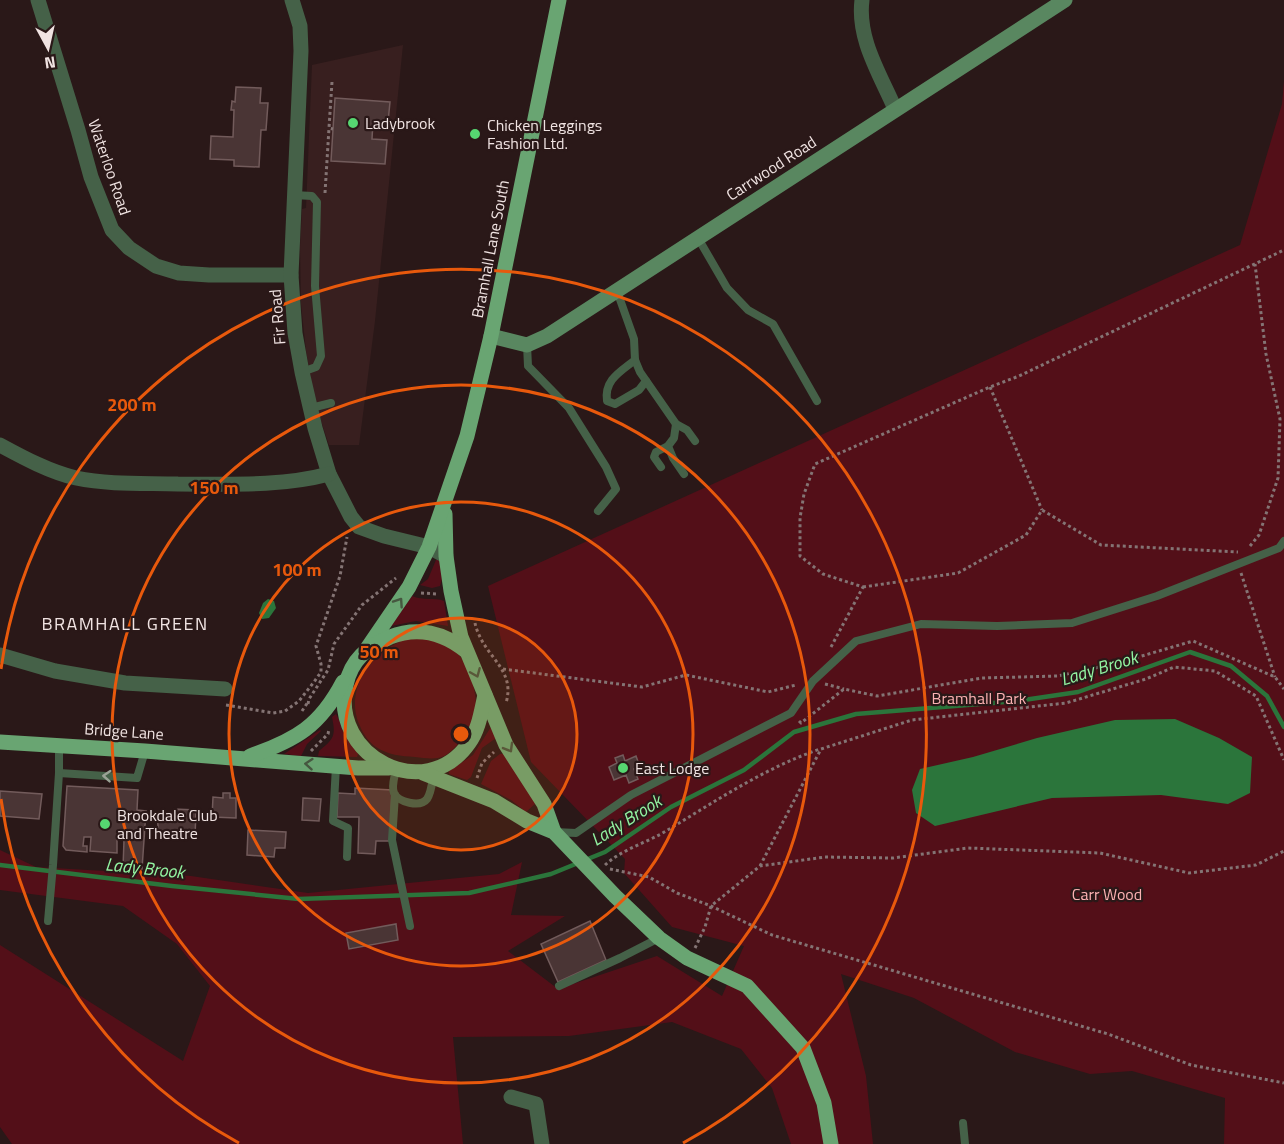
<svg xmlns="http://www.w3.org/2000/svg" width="1284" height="1144" font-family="'Titillium Web',sans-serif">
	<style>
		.built { fill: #381f1f }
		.green { fill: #530f18 }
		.water { fill: #2b753b }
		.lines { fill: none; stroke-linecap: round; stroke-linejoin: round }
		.stream { stroke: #2b753b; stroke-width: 4.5 }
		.building { fill: #4a3535; stroke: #725b5b; stroke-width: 1.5 }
		.path { stroke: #847474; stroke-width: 3; stroke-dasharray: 3 3; stroke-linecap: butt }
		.lane { stroke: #456148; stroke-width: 8 }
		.street { stroke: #456148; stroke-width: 15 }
		.secondary { stroke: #598760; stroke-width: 15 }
		.primary { stroke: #69a572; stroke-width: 15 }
		.oneway { stroke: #465740 }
		.oneway2 { stroke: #9aa295 }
		.ring { fill: none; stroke: #e8590c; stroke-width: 3 }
		.poi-dot { fill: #56d671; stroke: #2a1818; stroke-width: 2 }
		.labels { text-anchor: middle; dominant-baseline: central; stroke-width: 4.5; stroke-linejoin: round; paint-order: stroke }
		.poi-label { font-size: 16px; fill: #f0e3e2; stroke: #2a1818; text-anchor: start }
		.street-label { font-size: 16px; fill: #f0e3e2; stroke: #2a1818 }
		.park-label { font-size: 16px; fill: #fcb1b2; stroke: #2a1818 }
		.neighbourhood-label { font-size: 18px; letter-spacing: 1.5px; fill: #f0e3e2; stroke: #2a1818 }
		.water-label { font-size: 18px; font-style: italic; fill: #93f5a2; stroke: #2a1818 }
		.centre { fill: #e8590c; stroke: #2a1818; stroke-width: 3 }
		.ring-label { font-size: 18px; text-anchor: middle; font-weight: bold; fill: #e8590c; stroke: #2a1818; stroke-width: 4.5; stroke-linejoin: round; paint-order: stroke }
	</style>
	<rect width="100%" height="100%" fill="#2a1818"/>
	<!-- built -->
	<polygon class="built" points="403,45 375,321 359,445 329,445 315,403 306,351 301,304 300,247 302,209 306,208 312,65"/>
	<!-- green -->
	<g class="green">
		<polygon points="1284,81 1284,1144 1224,1144 1225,1098 1132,1071 1090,1074 1015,1052 914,998 841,974 866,1076 873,1144 791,1144 772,1088 741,1049 672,1022 569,1036 453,1037 463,1144 12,1144 0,1127 0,945 183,1061 210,986 177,944 123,906 0,890 0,850 36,867 191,876 308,893 499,874 522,862 511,915 565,916 508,951 558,989 657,956 722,996 744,946 672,927 624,873 625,859 531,762 488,586 1240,245 1282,104"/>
		<polygon points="436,560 440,560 442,579 440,586 432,588 420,585 428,579"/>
		<path d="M412,596C423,601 435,597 444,601L448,626L416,621L391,626Z"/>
		<path d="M409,638C416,638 425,637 432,639C441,642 453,648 459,655C474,674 481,707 472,729C470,734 464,738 460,742C453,749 448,756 438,758C431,759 423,758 415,757C401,756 388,755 376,747C369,742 363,734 360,726C343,688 373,650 409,638Z"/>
		<path d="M336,714L358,754L357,757L318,756L319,751C334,739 336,736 332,717Z"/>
		<polygon points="491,727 496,738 482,748 471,777 467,780 449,774 449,771 473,755"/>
		<polygon points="320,730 321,731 307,744 301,756 284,754"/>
		<polygon points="500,754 504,754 536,803 526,812 511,800 481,784 491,761"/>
	</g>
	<!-- water -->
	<g class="water">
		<polygon points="268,599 274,601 276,608 269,618 262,619 259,613 263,603"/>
		<polygon points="1175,719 1219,738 1252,757 1250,793 1228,804 1161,795 1052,798 935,826 916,813 912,790 920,769 973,757 1037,738 1115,720"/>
	</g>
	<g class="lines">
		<!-- stream -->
		<polyline class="stream" points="0,865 172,886 299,899 469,893 551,874 605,852 671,807 744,770 794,732 856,714 1017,701 1078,692 1190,652 1231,666 1267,696 1284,727"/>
	</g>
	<!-- building -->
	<g class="building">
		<polygon points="236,87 261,88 260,103 268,103 266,130 261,130 259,167 234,166 234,160 210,159 211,136 233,137 234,110 231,110 232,101 235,102"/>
		<polygon points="335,98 390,102 388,122 373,121 372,139 387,140 385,164 331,161"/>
		<polygon points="623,755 625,761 636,756 640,767 634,769 638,779 629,783 626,775 614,780 609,767 617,763 615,758"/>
		<polygon points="67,786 138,790 137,810 146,811 142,869 123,868 124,840 117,840 117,853 90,851 91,837 84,837 83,846 87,846 87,852 66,850 63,846"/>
		<polygon points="355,788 392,790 390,841 376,841 375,854 358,853 359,817 337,817 338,793 355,794"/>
		<polygon points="0,791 42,794 39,819 0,816"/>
		<polygon points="223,793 230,793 230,798 236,798 236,818 212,817 213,797 223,798"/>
		<polygon points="303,798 321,799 319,821 302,820"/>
		<polygon points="174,809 196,810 195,837 172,836 167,839 162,839 159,835 157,816 173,817"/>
		<polygon points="248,830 286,832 285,848 275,848 274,857 247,855"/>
		<polygon points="590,921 606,960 558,982 541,944"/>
		<polygon points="396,924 398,940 349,949 346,933"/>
	</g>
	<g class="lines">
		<!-- path -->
		<g class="path">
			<polyline points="332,82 329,128 333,129"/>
			<polyline points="325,193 329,128"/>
			<polyline points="990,387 1042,510"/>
			<polyline points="1250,546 1259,535 1278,478 1280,419 1266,354 1255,264"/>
			<polyline points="1241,573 1275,677"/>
			<polyline points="863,587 958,573 1026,535 1042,510 1101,545 1238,552"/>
			<polyline points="421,593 438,594"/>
			<path d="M475,623C476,628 478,633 480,637C491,660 515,673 506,703"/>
			<polyline points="831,647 863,587 823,574 800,556 800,518 804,494 815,464 990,387 1019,376 1284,250"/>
			<polyline points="503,669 642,687 686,675 768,692 796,685"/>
			<polyline points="825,684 844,689"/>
			<polyline points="308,704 309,699 328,670 334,644 362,605 396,578"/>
			<polyline points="226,705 273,713 285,711 299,701 314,682 321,672 321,664 316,646 340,576 347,537"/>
			<polyline points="302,711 308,702"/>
			<polyline points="799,721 801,723 844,689 877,696 982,678 1058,676 1118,663 1193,641 1275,677 1284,689"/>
			<polyline points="311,751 328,734 329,729"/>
			<polyline points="477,778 482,763 494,752"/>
			<path d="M605,865C620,851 642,844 661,834C713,803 762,769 820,749"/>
			<polyline points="760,866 821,749 912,720 1066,703 1146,679 1174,667 1215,671 1256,696 1284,760"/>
			<polyline points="610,869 649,877 677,893 711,906 772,935 1108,1034 1191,1065 1284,1083"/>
			<polyline points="695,948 705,927 711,906 760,866 825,857 893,858 968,848 1100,853 1189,873 1256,865 1284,851"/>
		</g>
		<!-- lane -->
		<g class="lane">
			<polyline points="294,195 312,196 317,202 315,286 321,356 316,367 302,372"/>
			<polyline points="698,238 727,288 748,310 773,324 817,401"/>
			<polyline points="617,291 634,339 635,360 640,372 676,424 674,438 668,446 673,458 684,474"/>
			<polyline points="527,345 528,366 569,408 606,467 616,489 598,511"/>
			<path d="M635,360C620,372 604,380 607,401L615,404L639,390L646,381"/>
			<polyline points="311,408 331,403"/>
			<polyline points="676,424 687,430 695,441"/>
			<polyline points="661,467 654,457 656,452 668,446"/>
			<polyline points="59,745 59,773 137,778 145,751"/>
			<polyline points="336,766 333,821 348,828 347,857"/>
			<path d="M396,769C395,776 391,786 394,793C398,802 420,808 427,799C431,793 432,784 433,777"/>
			<polyline points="395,795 392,840 410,926"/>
			<polyline points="555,832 576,833 631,795 791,713 813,681 856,641 921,624 997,626 1072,623 1157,596 1279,548 1284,541"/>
			<polyline points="48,921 53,865 59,773"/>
			<polyline points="559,986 620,958 659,938"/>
			<polyline points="963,1123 965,1144"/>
		</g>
		<!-- street -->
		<g class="street">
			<polyline points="38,0 78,130 91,177 112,230 129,248 156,266 179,273 209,275 291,275"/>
			<polyline points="292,0 300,26 301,51 291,275 295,333 302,372 315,428 329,474 351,517 359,527 384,536 429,547 446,556"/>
			<path d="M862,0C857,39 880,74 895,109"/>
			<path d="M0,445C24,458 50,472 76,478C110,485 144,483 178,484C228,484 280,487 329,474"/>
			<polyline points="0,655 55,671 125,683 225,689"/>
			<polyline points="511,1097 536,1104 542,1144"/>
		</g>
		<!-- secondary -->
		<polyline class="secondary" points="491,336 527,345 547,336 1065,0"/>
		<!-- primary -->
		<g class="primary">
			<polyline points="445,514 446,556 451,591 461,637 506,745 544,804 554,832"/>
			<polyline points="366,650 409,587 429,547 467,436 491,336 559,0"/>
			<path d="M466,651C444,633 418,626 390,637C367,647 351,660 346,685C330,756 425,806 469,743C479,729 481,712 485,695"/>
			<polyline points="0,742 145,751 358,768 389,768"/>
			<path d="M250,756C296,740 320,726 343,682"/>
			<polyline points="423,773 494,801 527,821 554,832 615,896 659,938 687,958 747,986 803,1048 824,1103 831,1144"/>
		</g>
	</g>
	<!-- one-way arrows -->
	<defs><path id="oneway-chevron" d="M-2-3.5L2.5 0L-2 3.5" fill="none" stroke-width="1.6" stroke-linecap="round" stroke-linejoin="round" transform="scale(1.5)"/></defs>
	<g class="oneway">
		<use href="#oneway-chevron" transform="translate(399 602) rotate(-56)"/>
		<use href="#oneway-chevron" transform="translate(476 673) rotate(67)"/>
		<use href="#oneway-chevron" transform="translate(509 748) rotate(60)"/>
		<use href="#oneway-chevron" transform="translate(309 764) rotate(-175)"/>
	</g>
	<use class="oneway2" href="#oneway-chevron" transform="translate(107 776) rotate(-176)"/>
	<!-- distance rings -->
	<circle cx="461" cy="734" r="116" fill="#e8590c" fill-opacity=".12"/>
	<g class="ring">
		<circle cx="461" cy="734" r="116"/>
		<circle cx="461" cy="734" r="232"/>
		<circle cx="461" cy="734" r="349"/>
		<path d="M239 1143A465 465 0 0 1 1 799M1 669A465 465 0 1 1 683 1143"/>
	</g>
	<!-- markers -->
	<g class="poi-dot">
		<circle cx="353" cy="123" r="6"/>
		<circle cx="475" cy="134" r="6"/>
		<circle cx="623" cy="768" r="6"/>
		<circle cx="105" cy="824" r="6"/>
	</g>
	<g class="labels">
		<!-- poi labels -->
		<g class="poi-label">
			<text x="365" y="123">Ladybrook</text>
			<text x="487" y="125">Chicken Leggings<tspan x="487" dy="18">Fashion Ltd.</tspan></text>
			<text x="635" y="768">East Lodge</text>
			<text x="117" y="815">Brookdale Club<tspan x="117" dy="18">and Theatre</tspan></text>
		</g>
		<!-- street labels -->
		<g class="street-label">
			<text transform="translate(110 167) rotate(71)">Waterloo Road</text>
			<text transform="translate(771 168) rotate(-33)">Carrwood Road</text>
			<text transform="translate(490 249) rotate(-79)">Bramhall Lane South</text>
			<text transform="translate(277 317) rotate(-95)">Fir Road</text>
			<text transform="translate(124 731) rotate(4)">Bridge Lane</text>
		</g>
		<!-- park labels -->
		<g class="park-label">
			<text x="979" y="698">Bramhall Park</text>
			<text x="1107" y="894">Carr Wood</text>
		</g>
		<!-- neighbourhood labels -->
		<g class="neighbourhood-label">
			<text x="125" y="623">BRAMHALL GREEN</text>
		</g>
		<!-- water labels -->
		<g class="water-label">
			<text transform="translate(1099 668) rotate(-17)">Lady Brook</text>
			<text transform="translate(626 820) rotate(-32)">Lady Brook</text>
			<text transform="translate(145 868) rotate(6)">Lady Brook</text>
		</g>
	</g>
	<circle cx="461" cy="734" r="9" class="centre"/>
	<g class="ring-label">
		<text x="132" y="411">200 m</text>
		<text x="214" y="494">150 m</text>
		<text x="297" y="576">100 m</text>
		<text x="379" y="658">50 m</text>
	</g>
	<!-- north arrow -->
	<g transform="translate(48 48) rotate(172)" stroke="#2a1818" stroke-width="4.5" paint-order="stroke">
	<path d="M0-4.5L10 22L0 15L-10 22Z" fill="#f0e3e2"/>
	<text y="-9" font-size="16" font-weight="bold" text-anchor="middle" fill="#f0e3e2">N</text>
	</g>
</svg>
